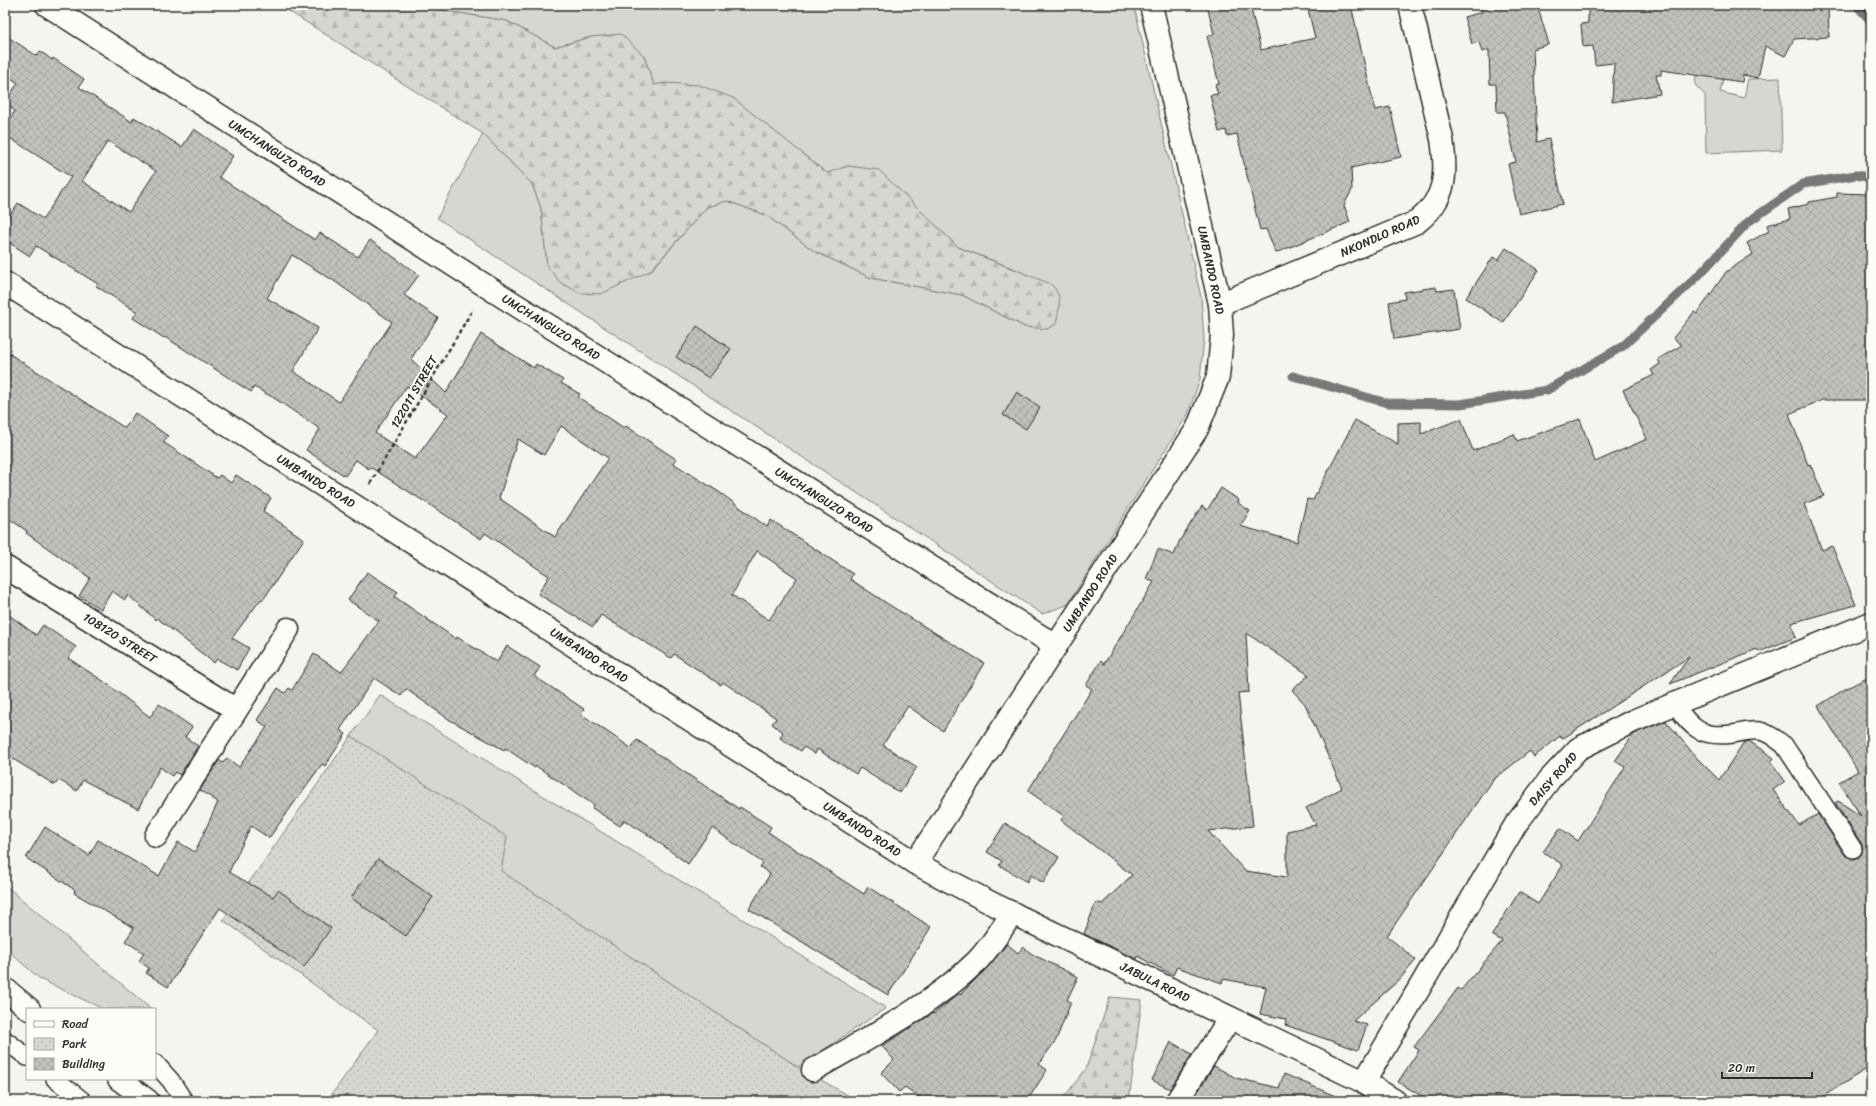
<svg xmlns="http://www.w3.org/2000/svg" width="1876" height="1106" font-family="Sriracha,sans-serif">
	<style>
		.green { fill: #d7d6d2; stroke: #81807e }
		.forest { fill: url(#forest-firs); stroke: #81807e }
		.park { fill: url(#park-dots); stroke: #81807e }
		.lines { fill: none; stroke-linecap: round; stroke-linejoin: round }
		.stream { stroke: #797877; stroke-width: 9 }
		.building { fill: url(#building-cross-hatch); stroke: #2b2b2b; fill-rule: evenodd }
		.lane-casing { stroke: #2b2b2b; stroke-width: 20 }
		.street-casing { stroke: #2b2b2b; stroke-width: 25 }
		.primary-casing { stroke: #2b2b2b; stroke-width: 25 }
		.path { stroke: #2b2b2b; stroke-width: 2.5; stroke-dasharray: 4 3; stroke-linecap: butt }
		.lane { stroke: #fdfcf7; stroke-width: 17 }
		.street { stroke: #fdfcf7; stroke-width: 22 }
		.primary { stroke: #fdfcf7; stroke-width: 22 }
		.labels { text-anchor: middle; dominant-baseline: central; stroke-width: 4; stroke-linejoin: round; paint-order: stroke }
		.street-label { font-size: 12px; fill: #2b2b2b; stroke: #fdfcf7 }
	</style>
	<defs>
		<pattern id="forest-firs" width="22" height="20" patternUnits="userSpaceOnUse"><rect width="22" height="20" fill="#d7d6d2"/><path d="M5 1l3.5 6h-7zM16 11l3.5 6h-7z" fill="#b9b8b4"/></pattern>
		<pattern id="park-dots" width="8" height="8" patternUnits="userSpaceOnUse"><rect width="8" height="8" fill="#d7d6d2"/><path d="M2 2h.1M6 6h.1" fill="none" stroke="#b9b8b4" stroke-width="1.8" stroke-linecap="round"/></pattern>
		<pattern id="building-cross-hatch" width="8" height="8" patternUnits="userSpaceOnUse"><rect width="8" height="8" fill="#c2c1be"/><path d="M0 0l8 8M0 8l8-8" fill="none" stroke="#a7a6a3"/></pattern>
	</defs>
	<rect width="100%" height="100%" fill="#f5f4ef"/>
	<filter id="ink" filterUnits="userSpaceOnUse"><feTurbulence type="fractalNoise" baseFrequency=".025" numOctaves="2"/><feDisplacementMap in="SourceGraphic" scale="8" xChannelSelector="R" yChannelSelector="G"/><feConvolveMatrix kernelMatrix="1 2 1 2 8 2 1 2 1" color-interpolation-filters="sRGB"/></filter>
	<g filter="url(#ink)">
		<!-- green -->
		<g class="green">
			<polygon points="421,5 1134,5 1201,297 1204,338 1200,379 1188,414 1067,605 1042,614 437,218 483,134 532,184 541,208 547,266 650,272 707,207 727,201 766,215 814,251 871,278 962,295 1025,327 1020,271 958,247 879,171 848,166 827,174 733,98 666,83 654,85 644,56 591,37 555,47 507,21 422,7"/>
			<polygon points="1725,71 1720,92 1744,98 1748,79 1780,78 1782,150 1706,153 1705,95 1695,85 1696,74"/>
			<polygon points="380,695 886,1008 798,1067 500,871 351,736"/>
			<polygon points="5,885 151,1009 103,1009 40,979 5,948"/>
		</g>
		<!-- forest -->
		<g class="forest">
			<path d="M279,5H421L422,7L507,21L555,47L591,37L621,34L644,56L654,85L666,83L699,85L733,98L827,173L848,166L879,170L958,247L1051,284C1064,298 1059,307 1056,324L1047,329L1025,327L962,295L871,278L814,251L766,215L727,201L707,207L650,271L601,294L580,293L561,283L547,266L541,208L532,184L483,134Z"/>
			<polygon points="1110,997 1142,1000 1129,1101 1061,1101 1086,1069"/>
		</g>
		<!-- park -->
		<polygon class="park" points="351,736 507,837 501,871 798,1067 858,1101 327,1101 378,1030 223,920"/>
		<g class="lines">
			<!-- stream -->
			<g class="stream">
				<polyline points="1856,5 1871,21"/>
				<polyline points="1293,376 1387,403 1460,404 1547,390 1623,346 1699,275 1748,222 1803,184 1856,175 1871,178"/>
			</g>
		</g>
		<!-- building -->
		<g class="building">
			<polygon points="1207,5 1250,5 1261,50 1315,38 1307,5 1351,5 1375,110 1390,107 1401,157 1351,168 1352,190 1344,205 1350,222 1276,253 1266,229 1260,230 1237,134 1227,136 1226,130 1219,132 1210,95 1218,94 1215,85 1219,84 1207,36 1214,34"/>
			<polygon points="1480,5 1537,5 1549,44 1533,49 1537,142 1549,139 1563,204 1519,214 1508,164 1516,162 1505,112 1497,112 1496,84 1490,84 1489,50 1482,52 1479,42 1472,44 1464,17 1482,12"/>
			<polygon points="1588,5 1798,5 1798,8 1828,6 1829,37 1794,39 1785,56 1765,46 1758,78 1743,75 1742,82 1661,70 1661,75 1656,75 1660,94 1612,102 1614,63 1595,65 1593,46 1583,47 1581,24 1588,23"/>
			<path d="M5,35L37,56L40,51L52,60L53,58L84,79L79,87L132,122L134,117L182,147L194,129L233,156L219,177L315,240L320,233L358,257L370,240L419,275L404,295L438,318L411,359L446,393L481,334L534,368L536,364L563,380L561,383L580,394L578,397L624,428L626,426L676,459L673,463L719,492L767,527L771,520L853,574L850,579L891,606L984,663L943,731L908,706L883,745L917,767L900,793L860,768L856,774L817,749L815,754L804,747L801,751L780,738L783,732L772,724L776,718L723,682L721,685L674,654L671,658L601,615L593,627L538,594L549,576L485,533L481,539L444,514L370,467L369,469L356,460L345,476L306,450L320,429L274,398L254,387L251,392L165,337L164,338L133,318L137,312L96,286L98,284L36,246L30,256L5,240V223L18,203L43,219L71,177L5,135V127L15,111L5,102L18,83L5,74ZM108,141L156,171L129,212L82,181ZM292,255L334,281L392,322L339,402L293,371L318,328L267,298ZM407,386L448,414L415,459L375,433ZM561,426L608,458L555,537L499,498L518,439L544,455ZM757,551L797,578L769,620L732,595Z"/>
			<path d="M1837,193L1871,194V316L1868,367H1871V400H1822L1789,414L1808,465L1810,464L1824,496L1804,504L1822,550L1832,546L1856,605L1791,623L1796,637L1759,652L1757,649L1670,684L1689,657L1562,739L1560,736L1534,757L1530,751L1493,780L1387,936L1416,960L1399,980L1353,1021L1367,1025L1358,1050L1285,1025L1286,1019L1260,1014L1266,987L1223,979L1222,983L1177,967L1173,975L1137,956L1136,959L1084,934L1096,902L1102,904L1132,875L1061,820L1064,816L1028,791L1092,689L1086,685L1101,661L1104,664L1154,582L1146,579L1158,549L1174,555L1180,540L1202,506L1207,510L1221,488L1239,500L1238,503L1250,511L1240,526L1297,542L1307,499L1313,500L1355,420L1398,444V423L1421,422V434L1461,419L1473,451L1514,434L1517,441L1580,419L1595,462L1647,439L1623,390L1654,375L1651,370L1660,364L1658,359L1682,345L1673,338L1694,312L1697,314L1726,272L1753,254L1747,243L1769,231L1767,225L1790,219L1788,209L1809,204V202L1837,197ZM1246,633L1309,675L1292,690L1305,704L1342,788L1306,808L1316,825L1287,831V877L1245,871L1208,831L1253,826L1238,693L1249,692Z"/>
			<polygon points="1506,248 1539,270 1503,323 1466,298 1493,257 1498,260"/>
			<polygon points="1436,287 1437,291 1454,289 1460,329 1394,339 1389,302 1405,299 1404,292"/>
			<polygon points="697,326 731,349 709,378 676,357"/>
			<polygon points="5,351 125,428 135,413 168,436 163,442 217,478 220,475 231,483 236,475 271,498 263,511 304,539 263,600 261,599 232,638 249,648 237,670 217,659 214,663 157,618 156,620 128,595 125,600 112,591 101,609 79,596 90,578 26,533 27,531 5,516"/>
			<polygon points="1017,392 1040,407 1026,429 1003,415"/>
			<polygon points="367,572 398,592 395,597 456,639 457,637 497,662 507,646 540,667 534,676 584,709 581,714 631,748 637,740 739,809 740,807 771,827 768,832 864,894 868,887 931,927 888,995 749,909 770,874 760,867 763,863 712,828 688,864 650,836 624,820 620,826 592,808 594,805 536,766 535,768 505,748 504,750 450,720 406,689 401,696 374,678 340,730 346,734 325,766 322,764 269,838 251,826 229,872 273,897 278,890 331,928 304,967 220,908 168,987 146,973 149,968 139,961 144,953 125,941 134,928 74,893 75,890 26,858 45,827 89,855 98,840 159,876 178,842 195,852 218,802 200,790 219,760 223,763 227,758 239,767 267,727 257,720 278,688 285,693 289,688 292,690 314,654 341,672 379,621 348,600"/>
			<polygon points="5,612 36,635 43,625 76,647 68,658 106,683 150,717 159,704 192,727 185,737 198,746 180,775 175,772 172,776 160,767 138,809 83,780 77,791 59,780 55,785 5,754"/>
			<polygon points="1871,676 1871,1066 1816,1101 1430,1101 1398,1082 1419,1050 1414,1047 1458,988 1461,990 1502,941 1492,935 1519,892 1538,904 1563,865 1543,852 1560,828 1578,841 1625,767 1615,761 1633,735 1638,732 1666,721 1696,757 1719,780 1744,742 1749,741 1774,758 1771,762 1785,781 1773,790 1799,825 1818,814 1845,855 1853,859 1859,857 1862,853 1862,844 1835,803 1838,801 1861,816 1839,782 1858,771 1818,706 1845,689"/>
			<polygon points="1005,823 1059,857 1043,883 1031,875 1027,882 999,865 1002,861 987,852"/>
			<polygon points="378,859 433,897 406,936 351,898"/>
			<polygon points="1007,944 1018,953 1023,947 1032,954 1078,977 1067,1000 1071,1002 1056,1040 1039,1064 1047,1070 1027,1101 925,1101 905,1087 899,1092 881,1073 894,1060 882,1046 933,1013 934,1014 958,994 960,995 990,965"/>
			<polygon points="1171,1042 1192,1054 1170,1089 1152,1080"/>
			<polygon points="1214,1066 1236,1078 1279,1088 1284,1074 1347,1101 1192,1101"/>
		</g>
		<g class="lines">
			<!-- lane casing -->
			<g class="lane-casing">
				<g id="lane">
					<path d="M1675,704C1691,729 1702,738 1733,734C1742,732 1752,730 1760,731C1770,733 1777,740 1784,745L1853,849"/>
					<polyline points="5,1040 27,1057"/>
					<polyline points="155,1063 171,1081 184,1101"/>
					<polyline points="55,1079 83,1101"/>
				</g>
			</g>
			<!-- street casing -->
			<g class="street-casing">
				<g id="street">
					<polyline points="47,5 486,286 1056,646"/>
					<polyline points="5,283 915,863 993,904 1364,1082 1395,1101"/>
					<path d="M1220,304L1417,222C1447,198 1447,174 1442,139L1410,5"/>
					<polyline points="5,567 235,709"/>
					<polyline points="156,836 288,629"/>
					<polyline points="915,863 1197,429 1218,377 1222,335 1220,304 1151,5"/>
					<path d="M813,1070C868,1038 930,1007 976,962C990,948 1001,929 1013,913"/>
					<polyline points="1364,1082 1516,824 1550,779 1578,749 1633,721 1871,623"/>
					<polyline points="1177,1101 1230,1018"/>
				</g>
			</g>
			<!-- primary casing -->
			<g class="primary-casing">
				<g id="primary">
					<polyline points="5,989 29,1009"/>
					<polyline points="119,1079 148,1101"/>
				</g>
			</g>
			<!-- path -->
			<polyline class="path" points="370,484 473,309"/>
			<!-- lane -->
			<use href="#lane" class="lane"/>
			<!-- street -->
			<use href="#street" class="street"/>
			<!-- primary -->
			<use href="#primary" class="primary"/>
		</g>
	</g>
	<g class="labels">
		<!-- street labels -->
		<g class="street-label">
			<text transform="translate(277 153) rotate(33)">UMCHANGUZO ROAD</text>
			<text transform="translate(1380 236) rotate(-24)">NKONDLO ROAD</text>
			<text transform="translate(1211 270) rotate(78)">UMBANDO ROAD</text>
			<text transform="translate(551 327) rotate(32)">UMCHANGUZO ROAD</text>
			<text transform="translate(414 392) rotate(-60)">122011 STREET</text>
			<text transform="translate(316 481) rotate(32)">UMBANDO ROAD</text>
			<text transform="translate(824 500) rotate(32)">UMCHANGUZO ROAD</text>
			<text transform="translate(1090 593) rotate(-57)">UMBANDO ROAD</text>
			<text transform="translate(120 638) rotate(32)">108120 STREET</text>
			<text transform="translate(589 655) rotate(33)">UMBANDO ROAD</text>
			<text transform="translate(1553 779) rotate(-49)">DAISY ROAD</text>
			<text transform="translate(862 829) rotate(33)">UMBANDO ROAD</text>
			<text transform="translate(1155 982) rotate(26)">JABULA ROAD</text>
		</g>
	</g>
	<!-- margin -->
	<rect width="1876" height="1106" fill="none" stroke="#fdfcf7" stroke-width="20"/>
	<rect x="10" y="10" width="1856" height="1086" fill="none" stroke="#2b2b2b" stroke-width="1.5" filter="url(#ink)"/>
	<!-- legend -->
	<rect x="26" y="1008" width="130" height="72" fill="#fdfcf7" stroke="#a9a8a5"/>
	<rect x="34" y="1021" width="20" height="6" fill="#fdfcf7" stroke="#a9a8a5"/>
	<text x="62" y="1028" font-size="12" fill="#2b2b2b">Road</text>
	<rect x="34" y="1038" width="20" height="12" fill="url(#park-dots)" stroke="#a9a8a5"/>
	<text x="62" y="1048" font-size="12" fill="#2b2b2b">Park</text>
	<rect x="34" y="1058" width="20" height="12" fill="url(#building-cross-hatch)" stroke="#a9a8a5"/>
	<text x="62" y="1068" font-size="12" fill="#2b2b2b">Building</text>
	<!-- scale -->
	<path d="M1722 1072v6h90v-6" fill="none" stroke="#2b2b2b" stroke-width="2"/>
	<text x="1728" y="1072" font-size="12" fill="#2b2b2b" stroke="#fdfcf7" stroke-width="3" paint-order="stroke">20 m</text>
</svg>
